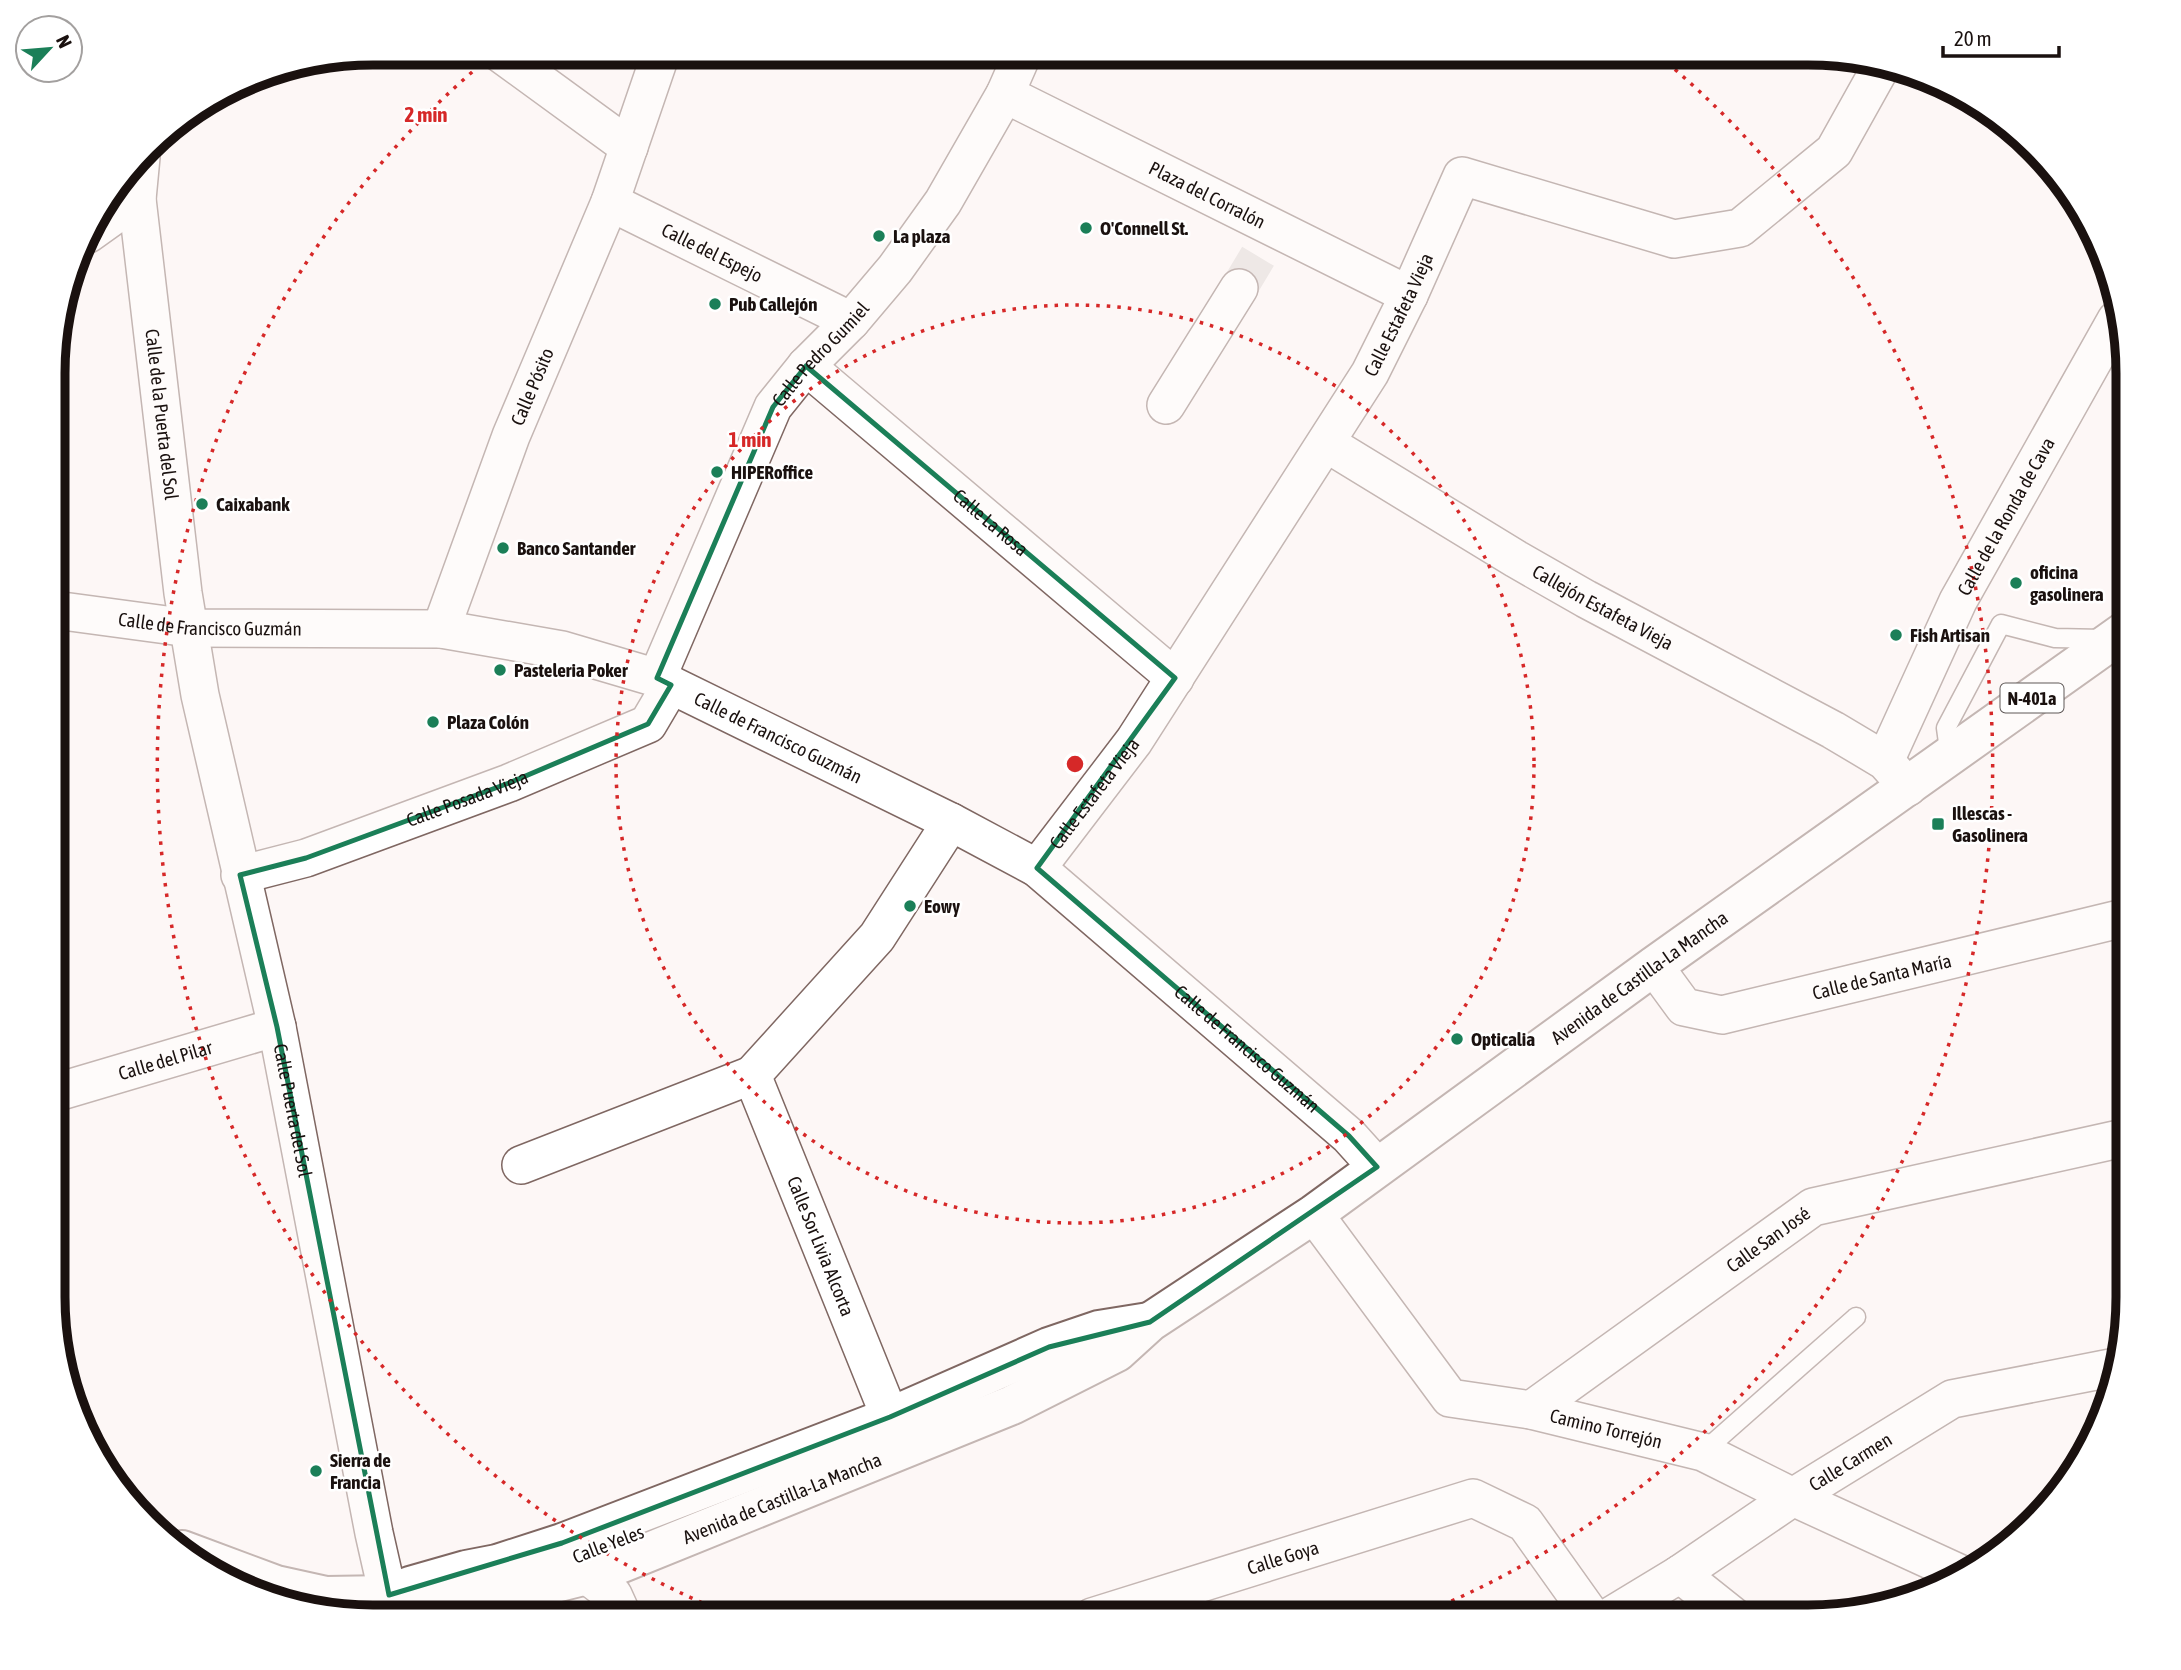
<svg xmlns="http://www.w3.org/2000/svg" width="2181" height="1670" font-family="'Asap Condensed',sans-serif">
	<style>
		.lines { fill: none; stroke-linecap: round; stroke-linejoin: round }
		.street-tunnel { stroke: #dbd4d3; stroke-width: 37; stroke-dasharray: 37 18; stroke-linecap: butt }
		.lane-casing { stroke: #7f6762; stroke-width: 21 }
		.street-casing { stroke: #7f6762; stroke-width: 40 }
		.primary-casing { stroke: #7f6762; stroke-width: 42 }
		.lane { stroke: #fff; stroke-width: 18 }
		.street { stroke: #fff; stroke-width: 37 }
		.primary { stroke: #fff; stroke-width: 38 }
		.marked { fill: none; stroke: #1b7f58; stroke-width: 5; stroke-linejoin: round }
		.ring { fill: none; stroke: #d62828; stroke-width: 3.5; stroke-dasharray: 3.5 7 }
		.poi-dot { fill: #1b7f58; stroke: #fff; stroke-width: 2.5 }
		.labels { text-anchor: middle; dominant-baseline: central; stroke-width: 5; stroke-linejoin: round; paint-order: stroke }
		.shield { fill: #fff; stroke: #5f5857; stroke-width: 2 }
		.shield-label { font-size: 18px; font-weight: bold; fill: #1a110f }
		.street-label { font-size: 19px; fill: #1a110f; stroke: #fff }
		.poi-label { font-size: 19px; font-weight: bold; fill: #1a110f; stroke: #fff; text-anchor: start }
		.rim { fill: none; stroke: #1a110f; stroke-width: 9 }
		.centre { fill: #d62828; stroke: #fff; stroke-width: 3.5 }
		.ring-label { font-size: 21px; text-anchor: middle; font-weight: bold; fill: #d62828; stroke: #fff; stroke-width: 5; stroke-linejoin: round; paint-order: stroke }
	</style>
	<rect width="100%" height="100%" fill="#fdf7f6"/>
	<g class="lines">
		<!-- street-tunnel -->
		<polyline class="street-tunnel" points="1239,288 1275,228"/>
		<!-- lane casing -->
		<g class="lane-casing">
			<g id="lane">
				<polyline points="1950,757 1946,728 2001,624 2055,638 2103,639"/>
				<polyline points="1703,1452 1856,1317"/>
			</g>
		</g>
		<!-- street casing -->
		<g class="street-casing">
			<g id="street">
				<polyline points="500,53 629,147"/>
				<path id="s1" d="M1005,94L1409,295"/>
				<path id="s2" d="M141,157L137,199L183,593L200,695L277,1027L374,1533L393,1617"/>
				<path id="s3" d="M610,202L851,321"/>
				<polyline points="88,234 137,199"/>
				<path id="s4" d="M806,366L1175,678"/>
				<polyline points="1166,405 1239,288"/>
				<path id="s5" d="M1326,443L1516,559L1586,599L1833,730L1885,761L1908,787"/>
				<path id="s6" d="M55,610L189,628L441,629L562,650L657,678L951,822L1037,868L1349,1136L1377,1167"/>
				<path id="s7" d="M441,629L511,436L610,202L661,53"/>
				<path id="s8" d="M657,678L773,407L806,366L851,321L895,269L943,202L1005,94L1023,53"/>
				<path id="s9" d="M1885,761L1958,601L2116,320"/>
				<path id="s10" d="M1037,868L1134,741L1370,373L1409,295L1462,176L1674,239L1740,228L1834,151L1882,65"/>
				<path id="s11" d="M240,875L306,858L509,783L648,724L671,685"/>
				<path id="s12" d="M1654,966L1684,1007L1722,1015L2128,917"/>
				<path id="s13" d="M54,1093L277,1027"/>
				<polyline points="521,1165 752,1075"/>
				<path id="s14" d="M1314,1214L1450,1398L1531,1410L1703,1452L1793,1497L1963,1575"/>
				<path id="s15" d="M1531,1410L1813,1207L2128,1137"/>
				<polyline points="890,1417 752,1075 877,937 951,822"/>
				<polyline points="563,1564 587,1575 613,1595 623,1617"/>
				<polyline points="1680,1574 1734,1617"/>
				<polyline points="547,1617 537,1598 535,1588 537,1579 554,1566"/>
				<path id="s16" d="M1092,1617L1473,1498L1525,1523L1592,1617"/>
				<path id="s17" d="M1609,1617L1680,1574L1793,1497L1952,1399L2116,1367"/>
			</g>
		</g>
		<!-- primary casing -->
		<g class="primary-casing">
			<g id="primary">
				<path id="s18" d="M182,1550L276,1585L326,1596L389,1595L434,1601L535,1588L591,1574L617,1565L1012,1405L1117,1352L1150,1322L1314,1214L1654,966L2128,629"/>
				<polyline points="410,1586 466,1570 497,1564 562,1543 890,1417 1049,1347 1099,1330 1149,1322"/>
			</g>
		</g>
		<!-- lane -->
		<use href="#lane" class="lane"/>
		<!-- street -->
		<use href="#street" class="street"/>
		<!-- primary -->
		<use href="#primary" class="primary"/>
	</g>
	<!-- marked area -->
	<path d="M0 0H2181V1670H0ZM806,366L1175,678L1037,868L1349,1136L1377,1167L1150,1322L1049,1347L890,1417L562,1543L389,1595L277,1027L240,875L306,858L509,783L648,724L671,685L657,678L773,407Z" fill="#fdf7f6" fill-opacity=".55" fill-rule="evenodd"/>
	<path class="marked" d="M806,366L1175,678L1037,868L1349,1136L1377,1167L1150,1322L1049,1347L890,1417L562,1543L389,1595L277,1027L240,875L306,858L509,783L648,724L671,685L657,678L773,407Z"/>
	<!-- distance rings -->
	<g class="ring">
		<circle cx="1075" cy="764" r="459"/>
		<path d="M731 1615A918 918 0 0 1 491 56M1659 56A918 918 0 0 1 1419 1615"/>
	</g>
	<!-- markers -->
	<g class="poi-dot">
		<circle cx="1086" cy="228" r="7"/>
		<circle cx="879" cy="236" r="7"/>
		<circle cx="715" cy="304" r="7"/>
		<circle cx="717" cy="472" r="7"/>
		<circle cx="202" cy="504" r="7"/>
		<circle cx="503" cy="548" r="7"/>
		<circle cx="2016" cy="583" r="7"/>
		<circle cx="1896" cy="635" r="7"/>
		<circle cx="500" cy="670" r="7"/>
		<circle cx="433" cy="722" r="7"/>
		<rect x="1931" y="817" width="14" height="14" rx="3.5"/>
		<circle cx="910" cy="906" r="7"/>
		<circle cx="1457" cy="1039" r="7"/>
		<circle cx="316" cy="1471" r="7"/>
	</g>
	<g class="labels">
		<!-- shield labels -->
		<rect class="shield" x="2000.5" y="683.5" width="63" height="29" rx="5"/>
		<g class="shield-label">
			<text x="2032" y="698">N-401a</text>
		</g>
		<!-- street labels -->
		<g class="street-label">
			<text stroke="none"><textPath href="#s1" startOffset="226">Plaza del Corralón</textPath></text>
			<text stroke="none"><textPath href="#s3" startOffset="114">Calle del Espejo</textPath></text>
			<text stroke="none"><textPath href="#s10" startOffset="662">Calle Estafeta Vieja</textPath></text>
			<text stroke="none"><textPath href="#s8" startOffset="366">Calle Pedro Gumiel</textPath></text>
			<text stroke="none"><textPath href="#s7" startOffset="259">Calle Pósito</textPath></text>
			<text stroke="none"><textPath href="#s2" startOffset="259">Calle de la Puerta del Sol</textPath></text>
			<text stroke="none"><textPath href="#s9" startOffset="273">Calle de la Ronda de Cava</textPath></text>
			<text stroke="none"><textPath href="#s4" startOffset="242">Calle La Rosa</textPath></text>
			<text stroke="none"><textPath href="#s5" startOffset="322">Callejón Estafeta Vieja</textPath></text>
			<text stroke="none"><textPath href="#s6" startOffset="156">Calle de Francisco Guzmán</textPath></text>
			<text stroke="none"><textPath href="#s6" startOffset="744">Calle de Francisco Guzmán</textPath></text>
			<text stroke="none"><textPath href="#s10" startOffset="94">Calle Estafeta Vieja</textPath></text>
			<text stroke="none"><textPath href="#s11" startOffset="240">Calle Posada Vieja</textPath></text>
			<text stroke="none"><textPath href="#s12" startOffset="254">Calle de Santa María</textPath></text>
			<text stroke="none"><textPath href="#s18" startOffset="1634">Avenida de Castilla-La Mancha</textPath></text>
			<text stroke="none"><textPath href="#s6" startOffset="1311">Calle de Francisco Guzmán</textPath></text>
			<text stroke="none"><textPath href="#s13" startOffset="116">Calle del Pilar</textPath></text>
			<text stroke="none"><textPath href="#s2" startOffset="968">Calle Puerta del Sol</textPath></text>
			<text stroke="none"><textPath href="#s15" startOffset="292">Calle San José</textPath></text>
			<text transform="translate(821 1246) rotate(68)">Calle Sor Livia Alcorta</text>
			<text stroke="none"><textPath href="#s14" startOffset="388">Camino Torrejón</textPath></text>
			<text stroke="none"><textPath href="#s17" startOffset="287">Calle Carmen</textPath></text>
			<text stroke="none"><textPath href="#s18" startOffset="625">Avenida de Castilla-La Mancha</textPath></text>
			<text transform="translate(608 1544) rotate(-21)">Calle Yeles</text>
			<text stroke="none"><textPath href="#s16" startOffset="200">Calle Goya</textPath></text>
		</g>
		<!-- poi labels -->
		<g class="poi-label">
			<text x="1100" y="228">O'Connell St.</text>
			<text x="893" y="236">La plaza</text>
			<text x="729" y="304">Pub Callejón</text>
			<text x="731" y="472">HIPERoffice</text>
			<text x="216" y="504">Caixabank</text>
			<text x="517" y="548">Banco Santander</text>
			<text x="2030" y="572">oficina<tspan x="2030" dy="22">gasolinera</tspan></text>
			<text x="1910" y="635">Fish Artisan</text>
			<text x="514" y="670">Pasteleria Poker</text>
			<text x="447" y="722">Plaza Colón</text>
			<text x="1952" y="813">Illescas -<tspan x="1952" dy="22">Gasolinera</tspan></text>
			<text x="924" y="906">Eowy</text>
			<text x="1471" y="1039">Opticalia</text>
			<text x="330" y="1460">Sierra de<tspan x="330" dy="22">Francia</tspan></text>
		</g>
	</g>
	<!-- crop -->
	<path d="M0 0H2181V1670H0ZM373 65H1808A308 308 0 0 1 2116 373V1297A308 308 0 0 1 1808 1605H373A308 308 0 0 1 65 1297V373A308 308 0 0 1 373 65Z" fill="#fff" fill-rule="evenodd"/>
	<path class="rim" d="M373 65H1808A308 308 0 0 1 2116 373V1297A308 308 0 0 1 1808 1605H373A308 308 0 0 1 65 1297V373A308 308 0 0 1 373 65Z"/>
	<circle cx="1075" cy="764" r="10" class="centre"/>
	<g class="ring-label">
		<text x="426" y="122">2 min</text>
		<text x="750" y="447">1 min</text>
	</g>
	<!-- north arrow -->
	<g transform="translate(49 49) rotate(64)"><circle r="33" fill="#ffffff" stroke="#a3a09f" stroke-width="2"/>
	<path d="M0-5L12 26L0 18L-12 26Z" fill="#1b7f58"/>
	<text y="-10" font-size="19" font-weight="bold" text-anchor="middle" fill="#1a110f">N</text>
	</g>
	<!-- scale -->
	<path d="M1943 46v10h116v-10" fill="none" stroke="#1a110f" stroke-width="3.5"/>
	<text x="1954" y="46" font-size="21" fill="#1a110f" stroke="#ffffff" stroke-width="5" paint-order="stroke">20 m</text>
</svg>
